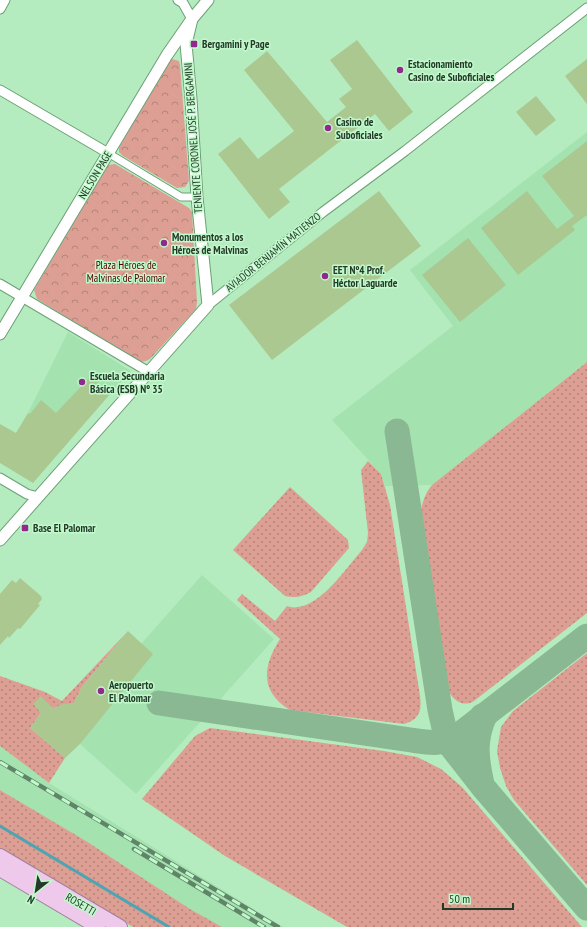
<svg xmlns="http://www.w3.org/2000/svg" width="587" height="927" font-family="'PT Sans Narrow',sans-serif">
	<style>
		.built { fill: #a4e2b0 }
		.grass { fill: url(#grass-dots) }
		.park { fill: url(#park-crowns) }
		.lines { fill: none; stroke-linecap: round; stroke-linejoin: round }
		.stream { stroke: #4da4b3; stroke-width: 3 }
		.taxiway { stroke: #8ab893; stroke-width: 25 }
		.building { fill: #abc890 }
		.pedestrian-casing { stroke: #6ba076; stroke-width: 9 }
		.minor-casing { stroke: #6ba076; stroke-width: 11 }
		.tertiary-casing { stroke: #6ba076; stroke-width: 13 }
		.primary-casing { stroke: #a1809e; stroke-width: 16 }
		.pedestrian { stroke: #fff; stroke-width: 7 }
		.minor { stroke: #fff; stroke-width: 9 }
		.tertiary { stroke: #fff; stroke-width: 11 }
		.primary { stroke: #efc9eb; stroke-width: 14 }
		.rail-casing { stroke: #608467; stroke-width: 4.5 }
		.rail { stroke: #c1f9cc; stroke-width: 3; stroke-dasharray: 9; stroke-linecap: butt }
		.poi-dot { fill: #91288c; stroke: #c1f9cc; stroke-width: 1.5 }
		.labels { text-anchor: middle; dominant-baseline: central; stroke-width: 3; stroke-linejoin: round; paint-order: stroke }
		.poi-label { font-size: 11px; font-weight: bold; fill: #243a28; stroke: #c1f9cc; text-anchor: start }
		.street-label { font-size: 11px; fill: #243a28; stroke: #c1f9cc }
		.park-label { font-size: 11px; fill: #500; stroke: #c1f9cc }
	</style>
	<defs>
		<pattern id="grass-dots" width="8" height="8" patternUnits="userSpaceOnUse"><rect width="8" height="8" fill="#dd9f94"/><path d="M2 2h.1M6 6h.1" fill="none" stroke="#b38379" stroke-width="1.8" stroke-linecap="round"/></pattern>
		<pattern id="park-crowns" width="20" height="18" patternUnits="userSpaceOnUse"><rect width="20" height="18" fill="#dd9f94"/><path d="M2 6a3 3 0 1 1 6 0M12 15a3 3 0 1 1 6 0" fill="none" stroke="#b38379"/></pattern>
	</defs>
	<rect width="100%" height="100%" fill="#b5ecbf"/>
	<!-- built -->
	<g class="built">
		<polygon points="587,132 587,362 432,485 385,486 381,474 332,420 453,326 410,270"/>
		<polygon points="68,332 131,371 65,445 28,413"/>
		<polygon points="202,575 274,639 136,794 80,744 118,670"/>
		<polygon points="0,746 49,783 283,927 222,927 190,909 86,841 0,790"/>
	</g>
	<!-- grass -->
	<g class="grass">
		<path d="M587,362V613L474,701C464,707 455,702 449,692L420,520C421,507 423,496 432,485Z"/>
		<path d="M368,461L381,474L390,505L420,696C422,712 419,719 404,724L290,710C259,691 263,666 280,639L237,600L242,594L275,621L287,606C290,607 294,608 297,607C321,606 347,567 362,550L367,542L368,533L361,470Z"/>
		<path d="M290,487L348,540L349,548L311,592C301,597 296,598 285,596L233,550Z"/>
		<polygon points="128,631 82,687 74,703 53,708 34,704 41,713 30,728 65,758 49,783 0,746 0,676 45,692 62,701"/>
		<polygon points="587,653 587,885 514,800 506,786 500,768 497,751 501,727 513,711"/>
		<polygon points="210,728 384,751 417,757 441,769 462,787 582,927 347,927 225,856 142,799 195,736"/>
		<polygon points="0,790 86,841 190,909 222,927 133,927 0,851"/>
	</g>
	<!-- park -->
	<g class="park">
		<polygon points="172,59 179,61 180,65 189,181 185,187 177,188 123,156 119,152 119,148 169,60"/>
		<polygon points="115,164 189,208 192,212 197,302 196,309 150,359 146,361 140,362 37,299 34,290 108,165"/>
	</g>
	<g class="lines">
		<!-- stream -->
		<polyline class="stream" points="0,826 169,927"/>
		<!-- taxiway -->
		<g class="taxiway">
			<polyline points="397,431 440,710 447,741 483,787 587,908"/>
			<path d="M159,703L411,740C432,743 440,745 459,735L587,636"/>
			<path d="M482,716L485,715C474,740 476,757 482,784"/>
		</g>
	</g>
	<!-- building -->
	<g class="building">
		<polygon points="357,40 413,112 389,131 375,114 279,189 290,202 269,219 218,154 240,137 258,159 294,131 244,70 267,51 327,122 346,107 339,99 352,89 330,60"/>
		<polygon points="587,59 587,104 565,76"/>
		<polygon points="536,96 556,120 536,136 516,112"/>
		<polygon points="587,141 587,215 572,226 575,230 518,275 481,228 527,191 557,229 574,216 542,176"/>
		<polygon points="379,191 421,246 272,360 229,305"/>
		<polygon points="468,238 506,285 460,322 422,275"/>
		<polygon points="91,376 110,394 33,483 0,463 0,424 16,433 28,413 30,414 41,400 56,413"/>
		<polygon points="20,578 41,596 42,599 38,604 40,605 20,629 18,628 9,638 8,636 0,645 0,594 12,580 16,583"/>
		<polygon points="128,631 153,654 80,744 65,758 30,728 41,713 33,704 41,696 53,708 63,704 74,703 82,687"/>
	</g>
	<g class="lines">
		<!-- pedestrian casing -->
		<g class="pedestrian-casing">
			<polyline id="pedestrian" points="108,153 181,197 197,197"/>
		</g>
		<!-- minor casing -->
		<g class="minor-casing">
			<g id="minor">
				<polyline points="178,0 183,3 192,19"/>
				<polyline points="0,9 5,0"/>
				<polyline points="0,90 108,153"/>
				<polyline points="0,284 149,372"/>
				<polyline points="208,305 323,212 405,151 587,8"/>
				<polyline points="0,478 27,494 38,497"/>
			</g>
		</g>
		<!-- tertiary casing -->
		<g class="tertiary-casing">
			<g id="tertiary">
				<polyline points="0,334 167,55 192,19 208,0"/>
				<polyline points="0,540 208,305 197,197 191,99 186,44 192,19"/>
			</g>
		</g>
		<!-- primary casing -->
		<g class="primary-casing">
			<g id="primary">
				<polyline points="0,856 120,927"/>
				<polyline points="0,869 98,927"/>
			</g>
		</g>
		<!-- pedestrian -->
		<use href="#pedestrian" class="pedestrian"/>
		<!-- minor -->
		<use href="#minor" class="minor"/>
		<!-- tertiary -->
		<use href="#tertiary" class="tertiary"/>
		<!-- primary -->
		<use href="#primary" class="primary"/>
		<!-- rail casing -->
		<g class="rail-casing">
			<g id="rail">
				<polyline points="0,762 278,927"/>
				<polyline points="134,849 264,927"/>
			</g>
		</g>
		<!-- rail -->
		<use href="#rail" class="rail"/>
	</g>
	<!-- markers -->
	<g class="poi-dot">
		<rect x="190" y="40" width="8" height="8" rx="2"/>
		<circle cx="400" cy="70" r="4"/>
		<circle cx="328" cy="128" r="4"/>
		<circle cx="164" cy="243" r="4"/>
		<circle cx="325" cy="276" r="4"/>
		<circle cx="82" cy="382" r="4"/>
		<rect x="21" y="524" width="8" height="8" rx="2"/>
		<circle cx="101" cy="691" r="4"/>
	</g>
	<g class="labels">
		<!-- poi labels -->
		<g class="poi-label">
			<text x="202" y="44">Bergamini y Page</text>
			<text x="408" y="64">Estacionamiento<tspan x="408" dy="13">Casino de Suboficiales</tspan></text>
			<text x="336" y="122">Casino de<tspan x="336" dy="13">Suboficiales</tspan></text>
			<text x="172" y="237">Monumentos a los<tspan x="172" dy="13">Héroes de Malvinas</tspan></text>
			<text x="333" y="270">EET Nº4 Prof.<tspan x="333" dy="13">Héctor Laguarde</tspan></text>
			<text x="90" y="376">Escuela Secundaria<tspan x="90" dy="13">Básica (ESB) Nº 35</tspan></text>
			<text x="33" y="528">Base El Palomar</text>
			<text x="109" y="685">Aeropuerto<tspan x="109" dy="13">El Palomar</tspan></text>
		</g>
		<!-- street labels -->
		<g class="street-label">
			<text transform="translate(193 138) rotate(-94)">TENIENTE CORONEL JOSÉ P. BERGAMINI</text>
			<text transform="translate(95 175) rotate(-59)">NELSON PAGE</text>
			<text transform="translate(273 252) rotate(-39)">AVIADOR BENJAMÍN MATIENZO</text>
			<text transform="translate(81 904) rotate(30)">ROSETTI</text>
		</g>
		<!-- park labels -->
		<g class="park-label">
			<text x="126" y="265">Plaza Héroes de<tspan x="126" dy="13">Malvinas de Palomar</tspan></text>
		</g>
	</g>
	<!-- north arrow -->
	<g transform="translate(36 891) rotate(210)" stroke="#c1f9cc" stroke-width="3" paint-order="stroke">
	<path d="M0-3L7 15L0 10L-7 15Z" fill="#243a28"/>
	<text y="-6" font-size="11" font-weight="bold" text-anchor="middle" fill="#243a28">N</text>
	</g>
	<!-- scale -->
	<path d="M443 903v6h70v-6" fill="none" stroke="#243a28" stroke-width="2"/>
	<text x="449" y="903" font-size="12" fill="#243a28" stroke="#c1f9cc" stroke-width="3" paint-order="stroke">50 m</text>
</svg>
